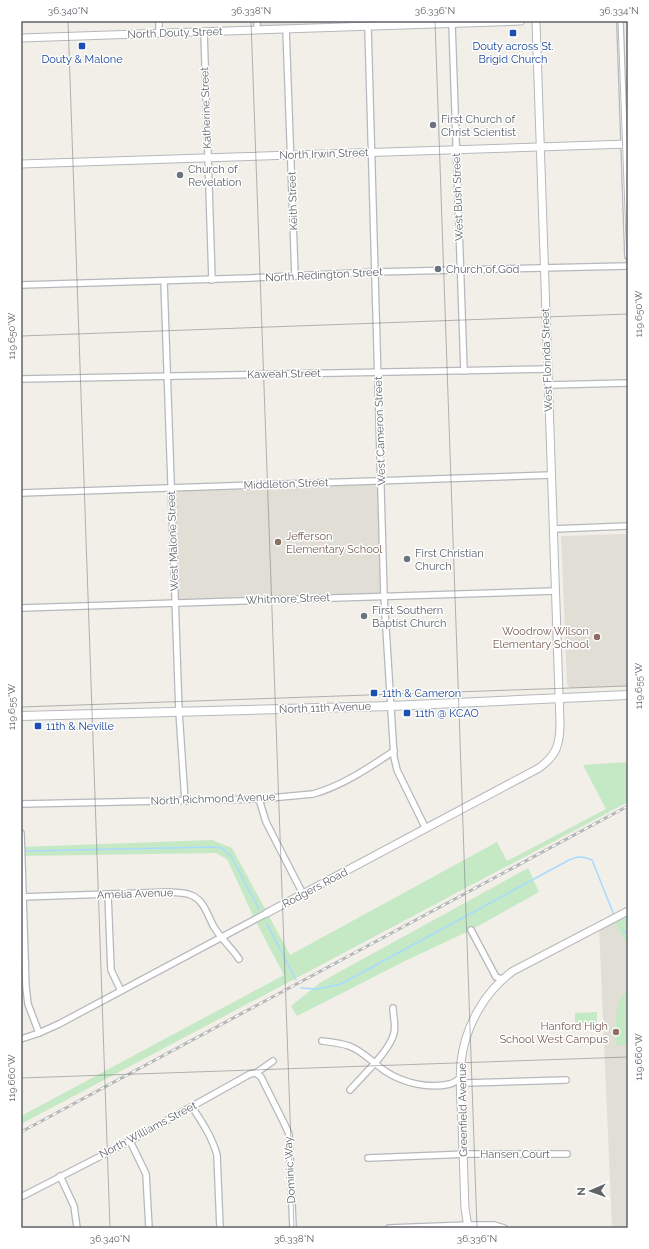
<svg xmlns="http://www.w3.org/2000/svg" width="649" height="1249" font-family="Raleway,sans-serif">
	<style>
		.education { fill: #e1ded6 }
		.green { fill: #c5e8c5 }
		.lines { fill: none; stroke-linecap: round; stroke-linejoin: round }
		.stream { stroke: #aadaff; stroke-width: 1.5 }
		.minor-casing { stroke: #b5b8bc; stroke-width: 8 }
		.tertiary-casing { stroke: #b5b8bc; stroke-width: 9 }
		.secondary-casing { stroke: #b6babf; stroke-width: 10 }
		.minor { stroke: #fff; stroke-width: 5.5 }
		.tertiary { stroke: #fff; stroke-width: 7 }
		.secondary { stroke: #fff; stroke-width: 8 }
		.rail-casing { stroke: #b6b7b8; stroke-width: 3 }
		.rail { stroke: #fff; stroke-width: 1.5; stroke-dasharray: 4.5; stroke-linecap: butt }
		.ticks { fill: none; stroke: #5f6368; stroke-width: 1; stroke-opacity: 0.45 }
		.transit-dot { fill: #1a4fb4; stroke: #fff; stroke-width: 1.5 }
		.worship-dot { fill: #6b7280; stroke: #fff; stroke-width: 1.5 }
		.education-dot { fill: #8d6e63; stroke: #fff; stroke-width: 1.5 }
		.labels { text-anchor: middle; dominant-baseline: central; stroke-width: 3; stroke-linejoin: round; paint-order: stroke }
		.street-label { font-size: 11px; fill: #5f6368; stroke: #fff }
		.transit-label { font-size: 11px; fill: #164399; stroke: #fff; text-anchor: start }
		.worship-label { font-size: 11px; fill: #5b616d; stroke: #fff; text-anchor: start }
		.education-label { font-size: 11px; fill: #785e54; stroke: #fff; text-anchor: end }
		.neatline { fill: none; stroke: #5f6368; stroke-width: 1.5 }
		.ticks-label { font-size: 10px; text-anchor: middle; fill: #5f6368 }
	</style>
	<rect width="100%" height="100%" fill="#f1efe8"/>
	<!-- education -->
	<g class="education">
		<polygon points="257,21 327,21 327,28 257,30"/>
		<polygon points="381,481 384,596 175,603 171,488"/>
		<polygon points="628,534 628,686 570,688 567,684 561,536"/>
		<polygon points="613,919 623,939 628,942 628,1228 612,1228 599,926"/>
	</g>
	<!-- green -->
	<g class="green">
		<polygon points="628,762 628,802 21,1124 21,1116 284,975 255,920 227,859 216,853 21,856 21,847 212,840 232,848 290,955 497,842 507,861 606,809 583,765"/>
		<polygon points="528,868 539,892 471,930 407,960 297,1016 291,1006 321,982"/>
		<polygon points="626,912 628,917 628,942 623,939 613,919"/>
		<path d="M628,988V1045H616C616,1024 613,1003 628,988Z"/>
		<polygon points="597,1012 597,1022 575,1023 575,1013"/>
	</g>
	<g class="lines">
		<!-- stream -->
		<g class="stream">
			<polyline points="26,851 212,847 222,848 231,856 259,909"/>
			<polyline points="267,924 296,980"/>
			<polyline points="623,930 628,935"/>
			<path d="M301,988L317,989L341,984L569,860C578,856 583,856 592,860L614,915"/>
		</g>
		<!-- minor casing -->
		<g class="minor-casing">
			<g id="minor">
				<polyline points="159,21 159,33"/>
				<polyline points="257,21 257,30"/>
				<polyline points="620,21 628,256"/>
				<polyline points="452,24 464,371"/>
				<polyline points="368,27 384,596 394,757 397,770 426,829"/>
				<polyline points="286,29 295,276"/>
				<polyline points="204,32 212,280"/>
				<polyline points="164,281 179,712 185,801"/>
				<polyline points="21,285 251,278 375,272 628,266"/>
				<polyline points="21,379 548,369"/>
				<polyline points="548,385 628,383"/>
				<polyline points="21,493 551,475"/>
				<polyline points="553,529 628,526"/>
				<polyline points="21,608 555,591"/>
				<polyline points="259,799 266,822 303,894"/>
				<path d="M21,804L259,799L313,794C342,786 370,767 394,751"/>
				<polyline points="21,833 26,987 28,1004 39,1033"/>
				<polyline points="108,895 111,970 121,991"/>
				<path d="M21,897L169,892C177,893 186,892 193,896C205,902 208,917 214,927C221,939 232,948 239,959"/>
				<polyline points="471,930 496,977 502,979"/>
				<polyline points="21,1039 39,1033 59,1024 267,913"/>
				<path d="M322,1041C331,1042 341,1043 349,1046C363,1051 373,1063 385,1071C403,1083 428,1089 450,1084C454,1083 457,1080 461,1078L465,1083L566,1080"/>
				<polyline points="256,1073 261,1077 284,1123 289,1134 293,1228"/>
				<path d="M350,1090C362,1076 390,1051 394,1033C396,1025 393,1016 393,1008"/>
				<path d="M192,1107C202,1122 212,1137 217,1155L220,1228"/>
				<polyline points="130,1141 146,1174 149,1228"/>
				<polyline points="368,1158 468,1154 567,1154"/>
				<polyline points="60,1176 74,1206 77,1228"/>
				<polyline points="21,1197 130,1141 250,1074 256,1073 273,1061"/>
				<polyline points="389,1228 467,1225 494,1225 504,1228"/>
			</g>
		</g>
		<!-- tertiary casing -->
		<g class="tertiary-casing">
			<g id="tertiary">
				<polyline points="21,38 521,21"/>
				<polyline points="21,164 628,144"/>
				<path d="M267,913L539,768C557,755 560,744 560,723L536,21"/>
				<path d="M468,1228L465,1208C464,1179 463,1151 462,1123C461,1102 459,1082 461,1062C465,1027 484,992 513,971L628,911"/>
			</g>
		</g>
		<!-- secondary casing -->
		<g class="secondary-casing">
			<polyline id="secondary" points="21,716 391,706 628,695"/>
		</g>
		<!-- minor -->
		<use href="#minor" class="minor"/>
		<!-- tertiary -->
		<use href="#tertiary" class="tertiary"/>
		<!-- secondary -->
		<use href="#secondary" class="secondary"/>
		<!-- rail casing -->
		<g class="rail-casing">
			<polyline id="rail" points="21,1132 628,806"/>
		</g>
		<!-- rail -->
		<use href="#rail" class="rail"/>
	</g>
	<!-- ticks -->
	<path class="ticks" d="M68,21L110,1228M251,21L294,1228M435,21L477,1228M618,21L628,293M21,336L628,314M21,707L628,686M21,1078L628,1057"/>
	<!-- markers -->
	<g class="transit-dot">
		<rect x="509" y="29" width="8" height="8" rx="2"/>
		<rect x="78" y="42" width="8" height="8" rx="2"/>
		<rect x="370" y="689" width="8" height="8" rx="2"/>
		<rect x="403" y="709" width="8" height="8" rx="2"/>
		<rect x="34" y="722" width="8" height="8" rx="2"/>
	</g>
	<g class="worship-dot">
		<circle cx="433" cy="125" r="4"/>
		<circle cx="180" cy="175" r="4"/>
		<circle cx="438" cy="269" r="4"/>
		<circle cx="407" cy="559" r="4"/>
		<circle cx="364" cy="616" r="4"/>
	</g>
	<g class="education-dot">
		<circle cx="278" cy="542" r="4"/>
		<circle cx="597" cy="637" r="4"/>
		<circle cx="616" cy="1032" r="4"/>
	</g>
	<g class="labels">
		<!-- street labels -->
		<g class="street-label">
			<text transform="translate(175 33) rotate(-2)">North Douty Street</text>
			<text transform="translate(206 108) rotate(-92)">Katherine Street</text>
			<text transform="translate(324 154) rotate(-2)">North Irwin Street</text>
			<text transform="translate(458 197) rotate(-92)">West Bush Street</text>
			<text transform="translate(293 201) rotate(-92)">Keith Street</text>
			<text transform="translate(324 275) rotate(-3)">North Redington Street</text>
			<text transform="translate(547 360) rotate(-92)">West Florinda Street</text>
			<text transform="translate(284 374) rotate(-1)">Kaweah Street</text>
			<text transform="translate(380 431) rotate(-92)">West Cameron Street</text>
			<text transform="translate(286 484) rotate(-2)">Middleton Street</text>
			<text transform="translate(173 541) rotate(-92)">West Malone Street</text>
			<text transform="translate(288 599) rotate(-2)">Whitmore Street</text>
			<text transform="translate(325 708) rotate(-2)">North 11th Avenue</text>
			<text transform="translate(213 799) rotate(-2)">North Richmond Avenue</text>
			<text transform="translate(315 888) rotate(-28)">Rodgers Road</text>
			<text transform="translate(135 894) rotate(-2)">Amelia Avenue</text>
			<text transform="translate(463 1110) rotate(-91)">Greenfield Avenue</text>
			<text transform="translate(148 1130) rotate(-28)">North Williams Street</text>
			<text x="515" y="1154">Hansen Court</text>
			<text transform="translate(290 1170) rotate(-93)">Dominic Way</text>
		</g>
		<!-- transit labels -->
		<g class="transit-label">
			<text x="513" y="46" text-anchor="middle">Douty across St.<tspan x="513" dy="13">Brigid Church</tspan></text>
			<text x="82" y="59" text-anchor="middle">Douty &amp; Malone</text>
			<text x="382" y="693">11th &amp; Cameron</text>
			<text x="415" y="713">11th @ KCAO</text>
			<text x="46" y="726">11th &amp; Neville</text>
		</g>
		<!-- worship labels -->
		<g class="worship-label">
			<text x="441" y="119">First Church of<tspan x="441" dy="13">Christ Scientist</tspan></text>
			<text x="188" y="169">Church of<tspan x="188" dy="13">Revelation</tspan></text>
			<text x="446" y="269">Church of God</text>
			<text x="415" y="553">First Christian<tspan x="415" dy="13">Church</tspan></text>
			<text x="372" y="610">First Southern<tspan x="372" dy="13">Baptist Church</tspan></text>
		</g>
		<!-- education labels -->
		<g class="education-label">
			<text x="286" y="536" text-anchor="start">Jefferson<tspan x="286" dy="13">Elementary School</tspan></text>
			<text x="589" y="631">Woodrow Wilson<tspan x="589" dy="13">Elementary School</tspan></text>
			<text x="608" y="1026">Hanford High<tspan x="608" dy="13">School West Campus</tspan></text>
		</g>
	</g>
	<!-- border -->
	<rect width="649" height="1249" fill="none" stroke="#ffffff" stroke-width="44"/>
	<!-- north arrow -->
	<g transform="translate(591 1191) rotate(268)" stroke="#ffffff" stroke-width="3" paint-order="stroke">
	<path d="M0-3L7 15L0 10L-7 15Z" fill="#5f6368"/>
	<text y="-6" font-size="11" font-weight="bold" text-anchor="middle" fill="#5f6368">N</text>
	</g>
	<rect x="22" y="22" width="605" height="1205" class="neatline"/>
	<g class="ticks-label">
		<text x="68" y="14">36.340°N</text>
		<text x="251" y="14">36.338°N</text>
		<text x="435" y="14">36.336°N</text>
		<text x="619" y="14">36.334°N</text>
		<text transform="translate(638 314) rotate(-90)" y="4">119.650°W</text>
		<text transform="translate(11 336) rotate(-90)" y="4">119.650°W</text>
		<text transform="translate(638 686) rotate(-90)" y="4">119.655°W</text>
		<text transform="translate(11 707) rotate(-90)" y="4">119.655°W</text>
		<text transform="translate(638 1057) rotate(-90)" y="4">119.660°W</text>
		<text transform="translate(11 1078) rotate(-90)" y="4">119.660°W</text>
		<text x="110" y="1242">36.340°N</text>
		<text x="294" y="1242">36.338°N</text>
		<text x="477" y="1242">36.336°N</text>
	</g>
</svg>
